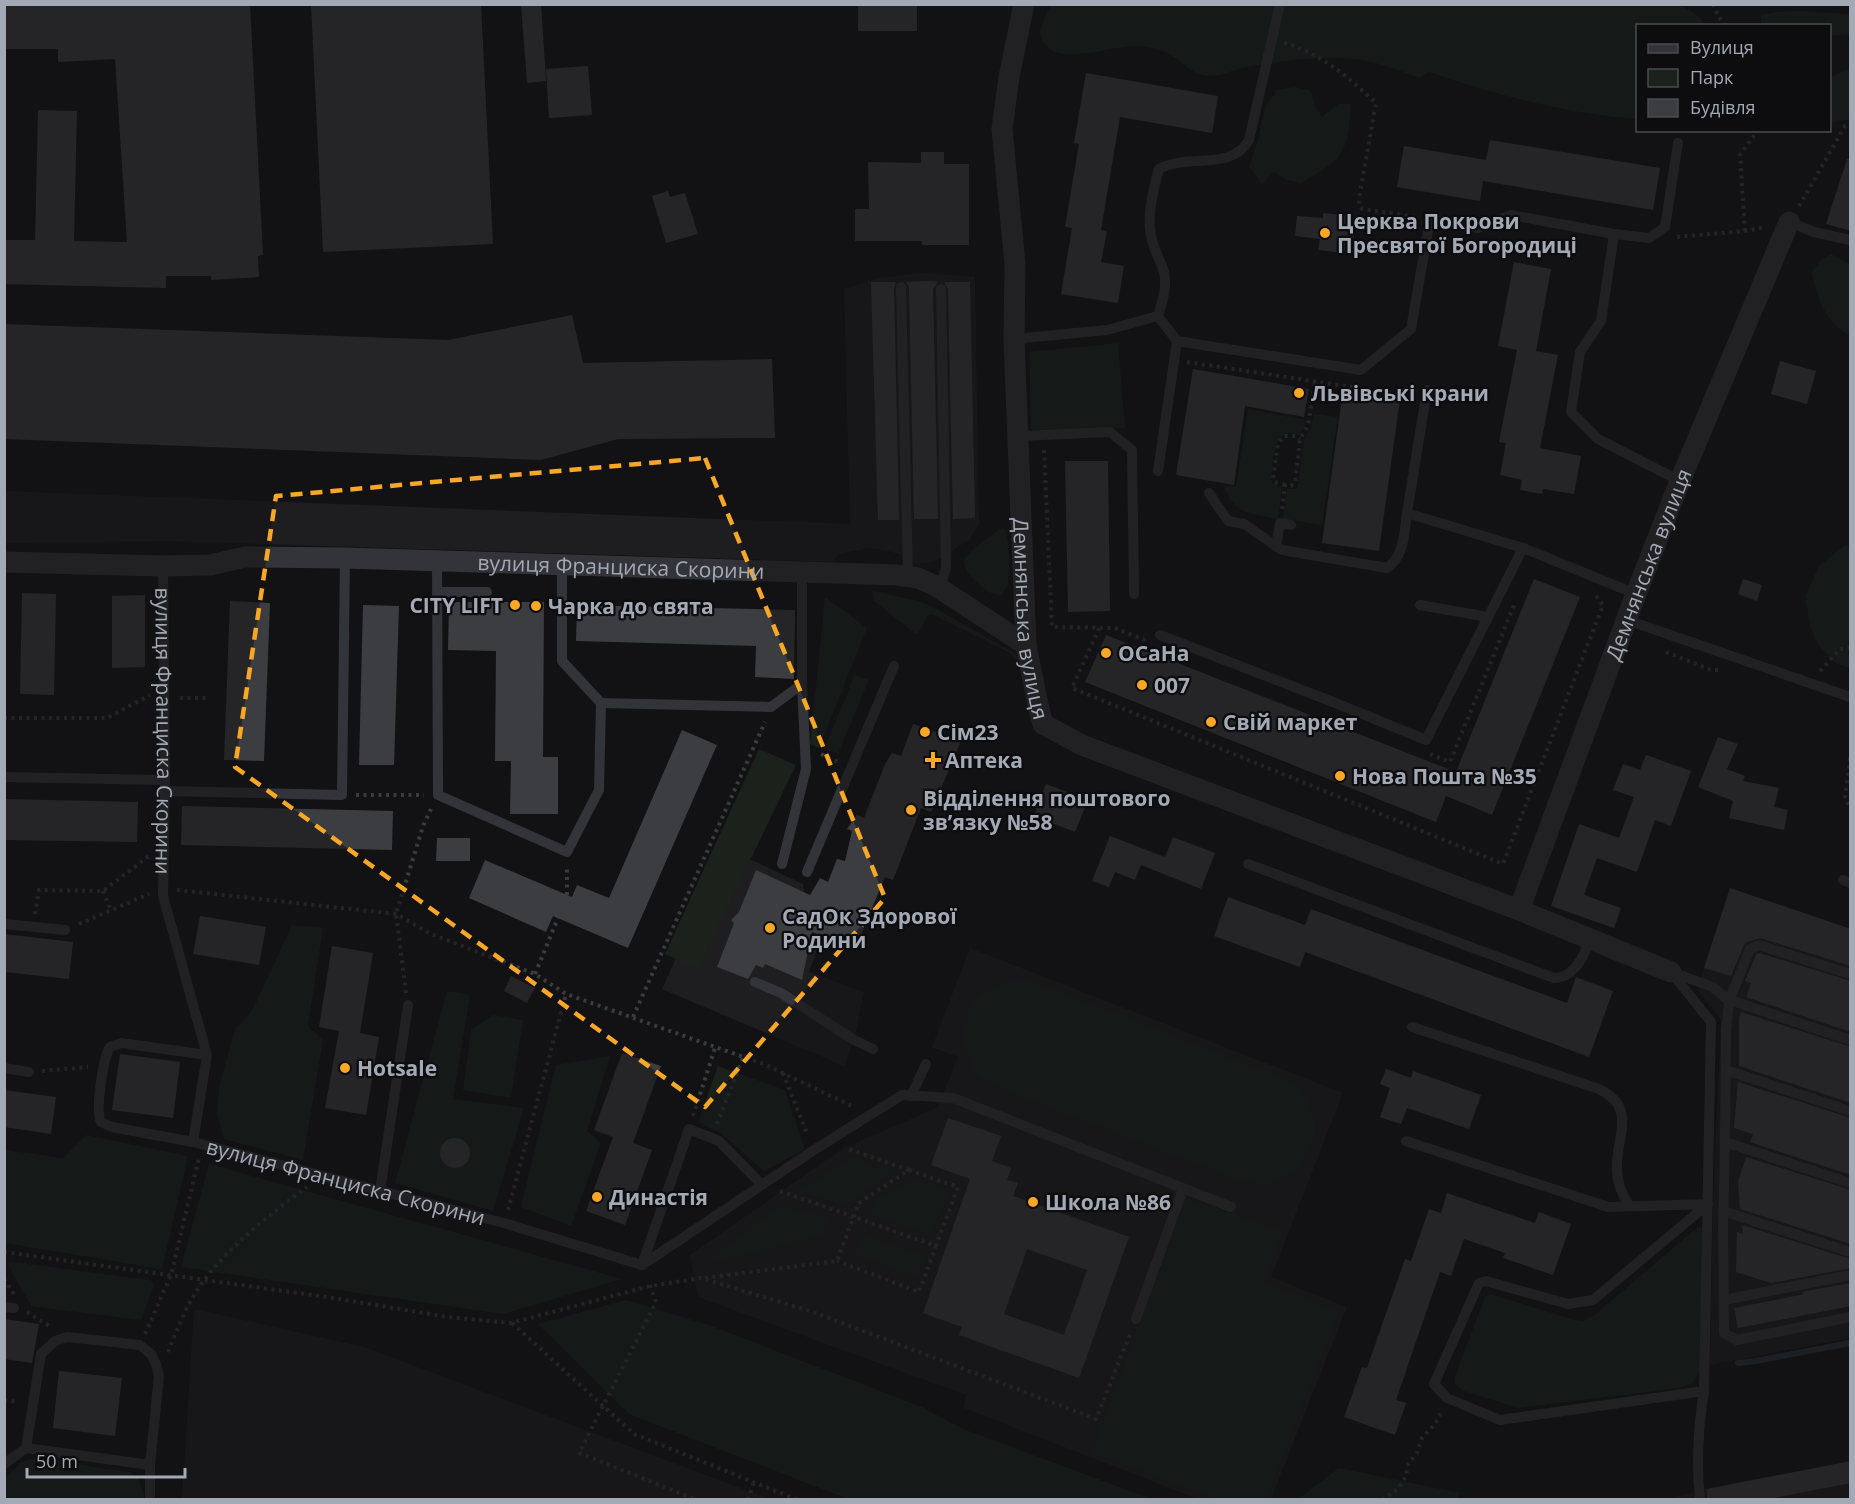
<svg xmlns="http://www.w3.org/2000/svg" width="1855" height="1504" font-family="'Open Sans',sans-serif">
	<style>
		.built { fill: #1e1e21 }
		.green { fill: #1a221b }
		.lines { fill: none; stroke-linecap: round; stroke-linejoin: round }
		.stream { stroke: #283138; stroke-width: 6 }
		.building { fill: #3c3d41; fill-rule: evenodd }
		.path { stroke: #393b40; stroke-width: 4; stroke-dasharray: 3 4.5; stroke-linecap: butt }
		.lane { stroke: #333439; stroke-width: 10 }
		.street { stroke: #333439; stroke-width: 21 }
		.marked { fill: none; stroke: #f8a726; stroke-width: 4.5; stroke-dasharray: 12 8; stroke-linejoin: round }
		.poi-dot { fill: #f8a726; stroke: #0d0d0f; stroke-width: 2 }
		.labels { text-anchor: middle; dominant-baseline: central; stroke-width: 4.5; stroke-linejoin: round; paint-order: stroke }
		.poi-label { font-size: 21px; font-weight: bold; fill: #a3a9b5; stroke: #0d0d0f; text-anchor: start }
		.street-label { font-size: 21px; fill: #a3a9b5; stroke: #0d0d0f }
	</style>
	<rect width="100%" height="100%" fill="#121214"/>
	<!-- built -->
	<g class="built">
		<polygon points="922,273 975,277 979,524 969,540 934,562 915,564 902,555 885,550 869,548 843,553 836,557 832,562 169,541 5,543 5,491 850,524 844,289 879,278"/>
		<polygon points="726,848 803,884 809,926 807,931 820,942 809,972 864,992 854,1040 844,1066 662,989"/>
		<polygon points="1730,888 1850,929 1850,1338 1710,1365 1713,1203 1721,1019 1698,991 1704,968"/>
		<polygon points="970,948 1343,1093 1271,1277 1347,1307 1271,1499 1198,1499 964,1408 966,1395 698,1297 690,1255 842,1149 938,1107 958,1057 932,1047"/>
		<polygon points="194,1309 364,1347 770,1499 182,1499"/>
		<polygon points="1850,1461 1850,1499 1665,1500 1710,1488"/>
	</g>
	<!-- green -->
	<g class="green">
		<path d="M1051,4H1672C1685,7 1698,13 1705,25L1638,26L1637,119C1566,114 1497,95 1429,72L1419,78C1398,70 1376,61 1353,59C1325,56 1295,59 1267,64C1256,65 1246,67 1235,70C1227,73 1218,76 1209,76C1194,76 1185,64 1174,57C1162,49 1148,46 1134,46C1110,46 1065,65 1046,46C1032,31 1047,19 1051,4Z"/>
		<polygon points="1799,11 1850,14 1850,34 1830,36 1830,26 1764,26 1761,24 1761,15 1777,12"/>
		<polygon points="1846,70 1850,70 1850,119 1830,123 1830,78"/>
		<path d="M1295,87L1311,91L1315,106L1322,117L1338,104H1351C1348,153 1344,159 1301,183L1287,180L1274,172L1262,184L1249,167L1259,137L1265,108L1277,90Z"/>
		<path d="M1831,254L1850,264V335C1826,325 1816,296 1812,272L1821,260Z"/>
		<polygon points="1118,343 1125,428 1031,430 1029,352"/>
		<path d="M1248,409L1305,420L1304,428L1299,436C1272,423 1273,463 1271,480L1273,484L1282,488L1278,519C1252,514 1233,514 1224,486H1236Z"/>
		<polygon points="1314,414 1338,417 1322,525 1283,519 1287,489 1294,489 1297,488 1304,439 1310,430"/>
		<path d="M1004,527C1010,537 1010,571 1008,582C1007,588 1005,591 1001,595C990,595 983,588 976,581C971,576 963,569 964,561C966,553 996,531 1004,527Z"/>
		<polygon points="1850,545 1850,668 1835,663 1817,643 1811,629 1805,596 1819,566 1843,547"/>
		<polygon points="872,591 919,601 936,609 1013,652 1019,659 1019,662 1008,652 932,614 928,615 917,635 874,601"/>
		<polygon points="825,597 867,628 819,748 810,744"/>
		<polygon points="855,675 869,680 838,754 824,749"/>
		<polygon points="759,749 796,765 698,969 665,954"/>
		<polygon points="292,925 323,928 308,1026 323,1040 303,1160 224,1139 217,1114 219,1087 235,1029 252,1011"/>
		<path d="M1019,980L1038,984L1055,990L1293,1082C1302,1092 1309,1101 1313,1113C1321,1144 1296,1184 1262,1184C1255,1184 1246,1181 1239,1180L999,1088C994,1085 987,1082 983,1078C957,1057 957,1013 984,993C995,985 1006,983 1019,980Z"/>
		<polygon points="447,991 470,995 453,1099 524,1108 493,1211 395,1183"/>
		<polygon points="493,1015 523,1020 511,1098 463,1090 471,1030"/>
		<polygon points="610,1056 587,1131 601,1143 571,1226 521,1207 556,1065"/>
		<polygon points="718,1066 785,1090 805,1149 764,1171 721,1133 698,1122"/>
		<polygon points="86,1135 188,1156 162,1269 5,1243 5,1150 63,1158"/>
		<polygon points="853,1157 895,1171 844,1206 801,1191"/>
		<polygon points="209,1164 622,1279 503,1314 181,1267"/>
		<polygon points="921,1179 950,1192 932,1235 870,1214 877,1197"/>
		<polygon points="1187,1198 1283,1231 1263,1281 1339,1312 1266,1499 1215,1499 1091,1452"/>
		<polygon points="781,1205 830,1219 823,1235 704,1264"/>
		<polygon points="1699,1226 1701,1228 1703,1237 1700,1371 1693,1383 1680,1388 1518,1408 1464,1391 1455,1385 1455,1376 1485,1297 1490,1294 1575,1320 1584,1321 1597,1313"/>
		<polygon points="863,1234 925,1256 917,1277 854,1255"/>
		<polygon points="12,1262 150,1280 153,1282 154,1286 141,1320 38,1307 32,1306 29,1302 9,1267 8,1263"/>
		<polygon points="626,1300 709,1325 922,1407 963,1429 1152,1499 848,1499 629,1414 538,1324"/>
		<polygon points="33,1458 130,1472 139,1480 145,1499 5,1499 4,1480 20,1463"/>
		<polygon points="1339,1468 1460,1493 1457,1500 1298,1499"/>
	</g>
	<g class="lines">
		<!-- stream -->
		<polyline class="stream" points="1738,1363 1756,1361 1850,1343"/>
	</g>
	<!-- building -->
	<g class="building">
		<polygon points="4,4 250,4 263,255 258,256 259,277 211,280 211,276 166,276 166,288 4,284 4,240 35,240 38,110 77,111 74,241 127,242 115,59 58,62 58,49 4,49"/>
		<polygon points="311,4 481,4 493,244 323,252"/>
		<polygon points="521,4 541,4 546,81 527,83"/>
		<rect x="858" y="4" width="59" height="27"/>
		<polygon points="588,66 592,115 549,118 546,69"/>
		<polygon points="1086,73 1218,96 1212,133 1120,117 1101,230 1107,231 1101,262 1124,266 1118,303 1061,294 1072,228 1065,227 1079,144 1074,143"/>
		<polygon points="1490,140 1660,168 1653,210 1483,181 1480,201 1397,187 1404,146 1486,160"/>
		<polygon points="921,152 944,152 944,164 969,164 969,245 922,245 922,241 855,241 855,209 869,209 868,162 921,163"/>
		<polygon points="1847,159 1851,159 1851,231 1826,224"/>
		<polygon points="668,191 670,197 685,193 698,234 666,243 652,196"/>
		<polygon points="1323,213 1350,216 1349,224 1355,230 1353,241 1345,245 1344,253 1318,250 1320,239 1295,236 1297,216 1323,218"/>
		<polygon points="1514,262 1551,269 1536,351 1558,355 1540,448 1581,456 1574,494 1543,489 1542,494 1520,490 1522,480 1500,475 1506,443 1499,442 1517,350 1498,346"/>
		<polygon points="932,281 938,282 933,289 938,519 914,519 909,287 906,282"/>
		<polygon points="871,282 896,282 894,287 899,520 878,520"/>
		<polygon points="944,282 970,282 975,518 953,519 948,289"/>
		<polygon points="572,315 583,363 772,359 775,438 618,439 541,460 4,439 4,324 448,340"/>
		<polygon points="1780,361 1816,371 1807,404 1771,394"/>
		<polygon points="1193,369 1309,389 1304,417 1245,406 1234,485 1176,475"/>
		<polygon points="1343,391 1400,399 1379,551 1322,543"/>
		<polygon points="1065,461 1108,461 1110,611 1068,612"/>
		<polygon points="1534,579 1580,597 1492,815 1446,796 1436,822 1085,682 1106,635 1456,772"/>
		<polygon points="1743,579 1762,585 1757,601 1738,594"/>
		<polygon points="22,593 56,594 54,695 20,694"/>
		<polygon points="145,595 145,667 112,668 112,596"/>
		<polygon points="230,601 270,603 264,761 224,760"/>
		<polygon points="449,602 544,602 543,757 558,757 558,814 510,814 511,761 495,761 496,651 448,650"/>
		<polygon points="363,605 399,606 394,765 359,765"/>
		<polygon points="577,605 795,610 794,679 755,677 756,646 576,641"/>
		<polygon points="913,724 961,741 931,812 921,808 893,880 885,877 855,949 812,932 802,980 765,964 763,968 756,965 748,979 717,967 734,923 731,920 739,912 756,870 810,895 820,878 828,882 837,859 845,861 852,831 847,829 857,815 864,818 885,764 892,753 901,756"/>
		<polygon points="682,730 717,745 628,948 553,916 546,932 469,898 485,860 572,897 577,885 609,898"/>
		<polygon points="1718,737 1738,744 1727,769 1745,776 1743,781 1779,788 1774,807 1788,810 1784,830 1729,818 1733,801 1698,787"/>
		<polygon points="1646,755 1691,771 1671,826 1655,820 1637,872 1597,858 1584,895 1621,908 1614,928 1551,906 1579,824 1619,838 1634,797 1613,790 1623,764 1640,770"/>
		<polygon points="1046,784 1088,800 1075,832 1034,816"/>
		<polygon points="4,799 138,802 137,842 4,840"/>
		<polygon points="182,806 393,811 392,850 181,845"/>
		<polygon points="1110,836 1165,857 1173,837 1215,853 1201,889 1141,865 1135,880 1115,872 1109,887 1092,881"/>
		<polygon points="437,838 470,838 470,861 436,861"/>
		<polygon points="1730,888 1851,929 1851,966 1760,938 1747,942 1744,945 1731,976 1704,968"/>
		<polygon points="1228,897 1305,925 1311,909 1567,1003 1576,977 1613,991 1589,1057 1305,952 1300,967 1214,936"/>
		<polygon points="200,916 266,927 259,965 193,954"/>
		<polygon points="4,934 73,942 69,979 4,972"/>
		<polygon points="332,946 373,953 360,1033 379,1037 366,1115 325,1108 339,1031 319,1027"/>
		<polygon points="1759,953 1851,981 1851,1032 1746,997 1751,983 1745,981 1756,955"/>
		<polygon points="511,976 535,988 527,1003 504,991"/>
		<polygon points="1741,1012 1851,1047 1851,1103 1739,1066 1739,1018"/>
		<polygon points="622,1053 661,1066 633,1143 652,1150 625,1225 586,1211 613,1137 594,1130"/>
		<polygon points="120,1054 180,1062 173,1118 112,1110"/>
		<polygon points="1386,1069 1411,1078 1413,1071 1481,1095 1469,1129 1407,1108 1401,1124 1380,1117 1390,1088 1380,1084"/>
		<polygon points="1738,1082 1851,1118 1851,1175 1750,1142 1753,1134 1734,1128"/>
		<polygon points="4,1090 56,1097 51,1134 4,1127"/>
		<path d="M948,1118L1001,1136L992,1161L1011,1168L1007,1180L1018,1183L1013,1196L1129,1237L1079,1378L959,1335L962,1327L923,1313L970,1179L931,1165ZM1027,1249L1087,1270L1064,1335L1004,1314Z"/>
		<circle cx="455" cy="1153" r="15"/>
		<polygon points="1746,1157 1851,1190 1851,1244 1740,1209 1738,1181"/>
		<polygon points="1447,1193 1535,1223 1539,1212 1571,1224 1553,1275 1503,1258 1505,1253 1464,1239 1451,1276 1440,1272 1396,1400 1406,1403 1395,1435 1344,1417 1362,1367 1367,1368 1405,1259 1411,1261 1429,1209 1441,1213"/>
		<polygon points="1742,1225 1851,1259 1851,1268 1771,1283 1736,1272 1737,1232 1743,1234"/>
		<polygon points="1851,1283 1851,1306 1738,1328 1734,1308 1805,1294 1801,1292"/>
		<polygon points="4,1319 39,1324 32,1363 4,1359"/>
		<polygon points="59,1371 122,1378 115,1436 53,1428"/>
		<polygon points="1851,1461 1851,1483 1763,1500 1707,1500 1707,1489"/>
	</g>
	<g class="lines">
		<!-- path -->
		<g class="path">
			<polyline points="1713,4 1718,16 1726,26"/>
			<path d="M1284,43C1321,53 1349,78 1376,103L1360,193L1359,205L1362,209L1417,217"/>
			<polyline points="1799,206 1845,126 1850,125"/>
			<polyline points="1745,231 1740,155 1758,130"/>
			<polyline points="1677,237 1745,231 1765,227"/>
			<polyline points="1187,362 1411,396"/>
			<polyline points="1044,450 1052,627 1115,628 1147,641"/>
			<polyline points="1285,485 1277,483 1273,479 1278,443 1285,436 1296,436 1300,439"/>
			<polyline points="1282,509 1285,485 1291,486 1295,483 1300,439 1308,426 1315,381"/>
			<polyline points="1099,628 1072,688 1503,864 1603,605 1596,596"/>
			<polyline points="1666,652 1711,670 1719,670"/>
			<polyline points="1820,671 1840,649 1850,648"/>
			<polyline points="180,698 209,698"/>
			<polyline points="4,718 107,718 150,695"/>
			<polyline points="821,754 838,762"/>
			<polyline points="1430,754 1450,762 1515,603"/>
			<polyline points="1850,758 1845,797 1850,808"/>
			<polyline points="356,795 424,795"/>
			<polyline points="177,890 396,914 431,934 535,974 566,994 766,1065 854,1107"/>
			<polyline points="103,891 111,911"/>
			<polyline points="567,895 567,866"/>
			<polyline points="35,914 39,890 103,891 149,856"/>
			<polyline points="79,924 149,894"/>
			<polyline points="535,974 558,918"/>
			<polyline points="406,993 396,914 423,826 431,809"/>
			<polyline points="633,1017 765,722"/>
			<polyline points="42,1071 88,1067"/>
			<polyline points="783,1073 808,1136"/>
			<polyline points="693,1116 715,1048"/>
			<polyline points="717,1124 743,1058"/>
			<polyline points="909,1170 958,1187 936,1246"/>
			<polyline points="780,1191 936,1246 919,1292 837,1261"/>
			<polyline points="508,1210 566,994"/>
			<polyline points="4,1252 327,1297 448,1317 511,1323 650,1286 701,1278 813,1312 1096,1419 1131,1332"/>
			<polyline points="705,1278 837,1261 859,1203 909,1170 845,1148"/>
			<polyline points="4,1279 14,1294"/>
			<polyline points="650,1285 656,1302 579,1453 697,1500"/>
			<polyline points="27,1312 51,1327"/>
			<polyline points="512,1323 634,1434 798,1500"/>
			<polyline points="145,1334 171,1275 199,1158"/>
			<path d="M168,1352C178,1327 188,1301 205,1279C230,1245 273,1212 307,1187"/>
			<polyline points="4,1400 18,1402"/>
			<polyline points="748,1500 754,1482"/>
			<polyline points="1382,1500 1399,1488 1406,1476 1408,1464 1417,1453 1422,1438 1435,1424 1442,1411"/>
		</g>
		<!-- lane -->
		<g class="lane">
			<polyline points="1789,222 1814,232 1850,240"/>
			<polyline points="1614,234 1649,238 1665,227 1678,143"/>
			<polyline points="901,287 908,576"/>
			<polyline points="1158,316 1177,341 1361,370 1411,329 1430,219 1478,228 1511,215 1614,234 1601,321 1580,352 1571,412 1598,439 1680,481"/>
			<path d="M1158,316C1163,300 1169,282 1162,266C1157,254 1151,243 1150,230C1148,213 1154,185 1159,169C1187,153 1231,172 1249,140L1280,4"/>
			<polyline points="1014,339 1107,330 1158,316"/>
			<polyline points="1019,436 1110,432 1132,450 1134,594"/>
			<polyline points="1158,471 1177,341"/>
			<polyline points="1209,493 1228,521 1244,524 1276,546"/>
			<polyline points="1407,513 1427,390"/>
			<path d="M1291,525L1280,523L1276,546L1282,550L1387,568C1405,556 1404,532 1407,513L1523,548L1636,594"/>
			<polyline points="437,561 438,795 567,852 599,790 601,703 562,661 562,564"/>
			<path id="s1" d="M163,566L165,780L163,896L207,1055L193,1142L504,1223L642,1265L814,1150L902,1095L953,1098L1231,1207"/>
			<polyline points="939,588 946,569 941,289"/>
			<polyline points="437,592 487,592"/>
			<polyline points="1420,605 1488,617"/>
			<polyline points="1627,620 1850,697"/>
			<polyline points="1160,635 1333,702 1426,740 1523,548"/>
			<polyline points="601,703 771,707 802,684 802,572"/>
			<polyline points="4,777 165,780"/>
			<polyline points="164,791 342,795 345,558"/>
			<polyline points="782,864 806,769 802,684"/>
			<path d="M1248,864L1554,978C1575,978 1583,956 1591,939"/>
			<polyline points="807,872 894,666"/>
			<polyline points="1843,880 1850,883"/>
			<polyline points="4,924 65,930"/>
			<path d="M1671,972L1711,1022L1704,1391C1698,1428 1696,1462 1700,1500"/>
			<polyline points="1671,972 1713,987 1729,1001"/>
			<polyline points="1850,974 1759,945 1750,949 1729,1001 1726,1030 1725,1142 1723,1229 1724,1333 1737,1340 1850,1317"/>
			<polyline points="755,982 781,993 854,1040 873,1049"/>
			<polyline points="1727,999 1850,1040"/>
			<path d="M1412,1027L1599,1089C1635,1107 1619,1131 1617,1162C1616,1178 1621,1194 1630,1206"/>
			<polyline points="4,1068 29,1072"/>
			<polyline points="1726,1070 1850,1111"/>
			<polyline points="911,1096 926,1064"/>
			<polyline points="1406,1141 1608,1207 1708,1204"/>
			<path d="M193,1142L112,1127L101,1122C95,1111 103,1058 110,1047L121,1043L207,1055"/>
			<polyline points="1725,1142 1850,1183"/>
			<polyline points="380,1191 408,1005"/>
			<polyline points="1723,1211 1850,1252"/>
			<polyline points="642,1265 689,1129 719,1141 762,1185"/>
			<polyline points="1724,1300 1850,1275"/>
			<polyline points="4,1307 14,1308"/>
			<polyline points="1136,1319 1183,1189"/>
			<polyline points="1704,1391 1500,1420 1447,1398 1434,1384 1479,1283 1486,1281 1568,1304 1593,1300 1708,1204"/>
			<polyline points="26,1448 41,1354 55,1341 67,1337 140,1345 151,1354 156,1364 159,1375 150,1465 150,1500"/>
			<polyline points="4,1464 26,1448 150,1465"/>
		</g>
		<!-- street -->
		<g class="street">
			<path id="s2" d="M1024,4L1009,77L1002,129L1015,264L1014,339L1026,645L1038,705L1043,724L1082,745L1519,910L1671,972"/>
			<path id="s3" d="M4,562L163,566L210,565L245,557L345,558L897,575L918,578L936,586L1026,645"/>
			<path id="s4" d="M1519,910L1636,594L1680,481L1789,222"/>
		</g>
	</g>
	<!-- marked area -->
	<path d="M0 0H1855V1504H0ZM705,458L885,898L705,1107L235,767L276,496Z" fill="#121214" fill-opacity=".55" fill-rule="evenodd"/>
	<path class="marked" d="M705,458L885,898L705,1107L235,767L276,496Z"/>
	<!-- markers -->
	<g class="poi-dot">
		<circle cx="1325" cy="233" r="6"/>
		<circle cx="1299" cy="393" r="6"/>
		<circle cx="515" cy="605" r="6"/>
		<circle cx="536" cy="606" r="6"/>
		<circle cx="1106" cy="653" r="6"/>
		<circle cx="1142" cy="685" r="6"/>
		<circle cx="1211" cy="722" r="6"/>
		<circle cx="925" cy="732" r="6"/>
		<path d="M930 751h6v6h6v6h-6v6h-6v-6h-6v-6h6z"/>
		<circle cx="1340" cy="776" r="6"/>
		<circle cx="911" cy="810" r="6"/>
		<circle cx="770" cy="928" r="6"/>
		<circle cx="345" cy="1068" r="6"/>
		<circle cx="597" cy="1197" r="6"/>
		<circle cx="1033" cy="1202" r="6"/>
	</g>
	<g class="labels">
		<!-- poi labels -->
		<g class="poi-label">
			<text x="1337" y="221">Церква Покрови<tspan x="1337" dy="24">Пресвятої Богородиці</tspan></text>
			<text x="1311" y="393">Львівські крани</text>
			<text x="503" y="605" text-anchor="end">CITY LIFT</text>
			<text x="548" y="606">Чарка до свята</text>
			<text x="1118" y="653">ОСаНа</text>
			<text x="1154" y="685">007</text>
			<text x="1223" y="722">Свій маркет</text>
			<text x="937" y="732">Сім23</text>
			<text x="945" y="760">Аптека</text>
			<text x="1352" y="776">Нова Пошта №35</text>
			<text x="923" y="798">Відділення поштового<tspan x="923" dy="24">зв’язку №58</tspan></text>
			<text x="782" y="916">СадОк Здорової<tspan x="782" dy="24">Родини</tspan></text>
			<text x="357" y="1068">Hotsale</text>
			<text x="609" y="1197">Династія</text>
			<text x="1045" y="1202">Школа №86</text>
		</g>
		<!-- street labels -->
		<g class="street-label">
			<text stroke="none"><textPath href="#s4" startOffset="369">Демнянська вулиця</textPath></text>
			<text stroke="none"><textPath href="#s3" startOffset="618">вулиця Франциска Скорини</textPath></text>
			<text stroke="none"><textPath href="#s2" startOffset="618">Демнянська вулиця</textPath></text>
			<text stroke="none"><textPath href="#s1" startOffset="165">вулиця Франциска Скорини</textPath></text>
			<text stroke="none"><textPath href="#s1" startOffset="741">вулиця Франциска Скорини</textPath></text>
		</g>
	</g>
	<!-- border -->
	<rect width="1855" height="1504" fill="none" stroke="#a3a9b5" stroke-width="12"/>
	<!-- legend -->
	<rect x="1636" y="24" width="195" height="108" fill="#0d0d0f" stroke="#494b51" stroke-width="1.5"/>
	<rect x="1648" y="44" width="30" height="9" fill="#333439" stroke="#494b51" stroke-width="1.5"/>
	<text x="1690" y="54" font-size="18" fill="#a3a9b5">Вулиця</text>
	<rect x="1648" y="69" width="30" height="18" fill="#1a221b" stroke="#494b51" stroke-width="1.5"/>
	<text x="1690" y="84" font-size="18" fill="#a3a9b5">Парк</text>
	<rect x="1648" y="99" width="30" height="18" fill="#3c3d41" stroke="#494b51" stroke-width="1.5"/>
	<text x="1690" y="114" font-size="18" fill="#a3a9b5">Будівля</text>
	<!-- scale -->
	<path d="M27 1468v9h158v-9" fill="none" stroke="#a3a9b5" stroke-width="3"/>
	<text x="36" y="1468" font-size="18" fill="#a3a9b5" stroke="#0d0d0f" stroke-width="4.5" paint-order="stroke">50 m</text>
</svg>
